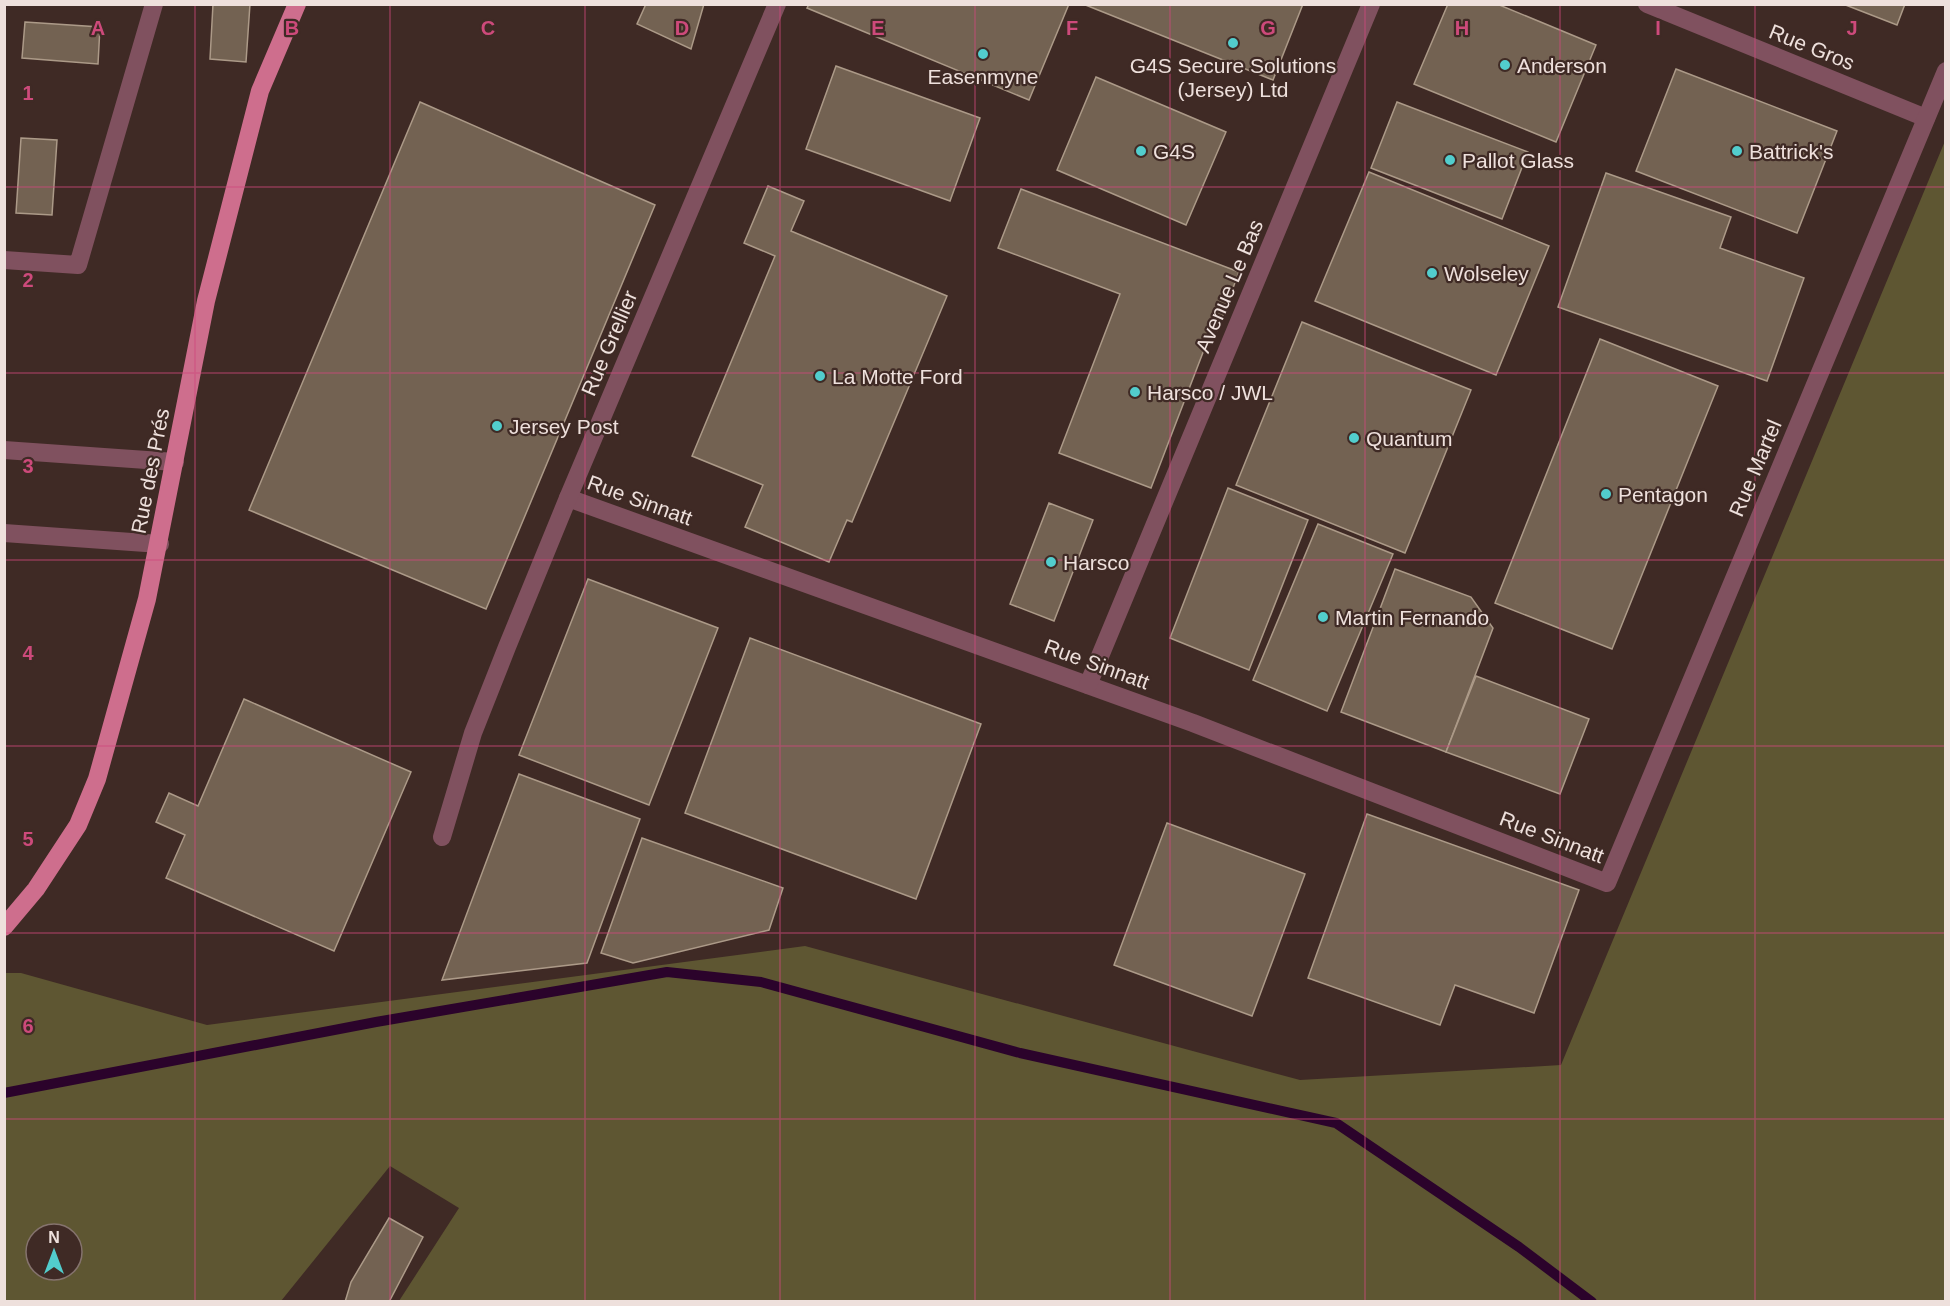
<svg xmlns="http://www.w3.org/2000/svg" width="1950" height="1306" font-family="Arial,sans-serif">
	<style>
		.green { fill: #5e5632; fill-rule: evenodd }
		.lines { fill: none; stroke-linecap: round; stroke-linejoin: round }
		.stream { stroke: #2b032b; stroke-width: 10 }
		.building { fill: #736252; stroke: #ac9a88; stroke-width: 1.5 }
		.minor { stroke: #80515f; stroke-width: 18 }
		.major { stroke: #ce6e8d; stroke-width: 18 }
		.grid { fill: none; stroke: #cd4a7b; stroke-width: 1.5; stroke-opacity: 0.55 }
		.poi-dot { fill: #52cdcd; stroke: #3f2a25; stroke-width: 2 }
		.labels { text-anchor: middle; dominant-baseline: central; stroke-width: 4.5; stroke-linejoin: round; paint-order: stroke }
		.street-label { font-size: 21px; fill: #eee0dc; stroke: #3f2a25 }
		.poi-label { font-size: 21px; fill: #eee0dc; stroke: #3f2a25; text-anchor: start }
		.grid-label { font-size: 20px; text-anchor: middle; font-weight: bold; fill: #cd4a7b; stroke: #3f2a25; stroke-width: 4.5; stroke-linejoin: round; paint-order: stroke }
	</style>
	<rect width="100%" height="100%" fill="#3f2a25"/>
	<!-- green -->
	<path class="green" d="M1945,141V1301H399L459,1208L390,1166L281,1301H5V973H21L207,1025L805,946L1300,1080L1561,1065ZM36,1234H72V1270H36Z"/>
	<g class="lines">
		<!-- stream -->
		<polyline class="stream" points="4,1093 376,1022 667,972 761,982 1020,1053 1336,1123 1519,1247 1592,1302"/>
	</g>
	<!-- building -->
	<g class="building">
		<polygon points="213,4 250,4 246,62 210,59"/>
		<polygon points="646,4 704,4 691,49 637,24"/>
		<polygon points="809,4 1069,4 1029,100 807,8"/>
		<polygon points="1083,4 1303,4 1273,80"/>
		<polygon points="1448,4 1497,4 1596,45 1556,142 1414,84"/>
		<polygon points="1843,4 1905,4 1897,25"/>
		<polygon points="25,22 100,27 98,64 22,58"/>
		<polygon points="836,66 980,118 950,201 806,149"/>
		<polygon points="1676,69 1837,131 1797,233 1636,171"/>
		<polygon points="1096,77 1226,132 1186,225 1057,170"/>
		<polygon points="420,102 655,205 486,609 249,510"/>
		<polygon points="1397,102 1528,152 1502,219 1371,168"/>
		<polygon points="21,138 57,140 52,215 16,213"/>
		<polygon points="1369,172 1549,246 1496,375 1315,301"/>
		<polygon points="1606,173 1731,217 1720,248 1804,278 1767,381 1558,307"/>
		<polygon points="768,186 804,201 791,231 947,296 852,522 847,520 829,562 745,527 763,485 692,456 775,256 744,243"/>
		<polygon points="1021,189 1239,272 1217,331 1212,329 1151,488 1059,453 1120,294 998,248"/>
		<polygon points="1302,322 1471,390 1405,553 1236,485"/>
		<polygon points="1600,339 1718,386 1612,649 1495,603"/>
		<polygon points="1228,488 1308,520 1249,670 1170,638"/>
		<polygon points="1049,503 1093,520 1054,621 1010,604"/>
		<polygon points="1318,524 1393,554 1327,711 1253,680"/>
		<polygon points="1395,569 1471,597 1493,628 1446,752 1341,712"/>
		<polygon points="588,579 718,628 649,805 519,755"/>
		<polygon points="750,638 981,724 916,899 685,813"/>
		<polygon points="1476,676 1589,719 1560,794 1446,752"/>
		<polygon points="244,699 411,772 334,951 166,878 185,835 156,822 169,793 198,806"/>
		<polygon points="519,774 640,819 587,963 442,980"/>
		<polygon points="1367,814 1579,890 1534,1013 1455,985 1440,1025 1308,978"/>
		<polygon points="1167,823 1305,874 1252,1016 1114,965"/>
		<polygon points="642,838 783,888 769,930 633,963 601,953"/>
		<polygon points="389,1218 423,1237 389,1302 345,1302 351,1282"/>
	</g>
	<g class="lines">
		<!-- minor -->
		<g class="minor">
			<polyline points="1647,4 1926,118"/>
			<polyline points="4,260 78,265 154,4"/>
			<polyline points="4,450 175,462"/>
			<polyline points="568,498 1193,723 1607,883 1946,71"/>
			<polyline points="4,533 160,544"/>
			<polyline points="1088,685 1371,4"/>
			<polyline points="442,837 473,733 507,647 568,498 777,4"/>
		</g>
		<!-- major -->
		<polyline class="major" points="4,927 36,889 78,825 97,779 147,599 206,301 260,91 297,4"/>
	</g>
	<!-- grid -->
	<path class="grid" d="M195,4V1302M390,4V1302M585,4V1302M780,4V1302M975,4V1302M1170,4V1302M1365,4V1302M1560,4V1302M1755,4V1302M4,187H1946M4,373H1946M4,560H1946M4,746H1946M4,933H1946M4,1119H1946"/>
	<!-- markers -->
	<g class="poi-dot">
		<circle cx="1233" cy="43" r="6"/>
		<circle cx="983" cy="54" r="6"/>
		<circle cx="1505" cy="65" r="6"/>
		<circle cx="1141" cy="151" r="6"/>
		<circle cx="1737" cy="151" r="6"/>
		<circle cx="1450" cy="160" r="6"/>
		<circle cx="1432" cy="273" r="6"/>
		<circle cx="820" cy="376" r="6"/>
		<circle cx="1135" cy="392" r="6"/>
		<circle cx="497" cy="426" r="6"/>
		<circle cx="1354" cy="438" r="6"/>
		<circle cx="1606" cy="494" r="6"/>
		<circle cx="1051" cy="562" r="6"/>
		<circle cx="1323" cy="617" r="6"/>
	</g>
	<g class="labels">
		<!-- street labels -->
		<g class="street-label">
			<text transform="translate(1812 47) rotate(22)">Rue Gros</text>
			<text transform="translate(1229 286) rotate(-67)">Avenue Le Bas</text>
			<text transform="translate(609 343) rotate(-67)">Rue Grellier</text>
			<text transform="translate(1755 468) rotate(-67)">Rue Martel</text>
			<text transform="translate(150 471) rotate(-79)">Rue des Prés</text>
			<text transform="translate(640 500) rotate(20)">Rue Sinnatt</text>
			<text transform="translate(1097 664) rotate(20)">Rue Sinnatt</text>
			<text transform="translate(1552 837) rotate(21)">Rue Sinnatt</text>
		</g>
		<!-- poi labels -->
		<g class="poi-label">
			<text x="1233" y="65" text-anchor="middle">G4S Secure Solutions<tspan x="1233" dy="24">(Jersey) Ltd</tspan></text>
			<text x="1517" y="65">Anderson</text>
			<text x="983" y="76" text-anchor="middle">Easenmyne</text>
			<text x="1153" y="151">G4S</text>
			<text x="1749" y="151">Battrick's</text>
			<text x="1462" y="160">Pallot Glass</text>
			<text x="1444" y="273">Wolseley</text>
			<text x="832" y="376">La Motte Ford</text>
			<text x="1147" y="392">Harsco / JWL</text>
			<text x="509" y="426">Jersey Post</text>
			<text x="1366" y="438">Quantum</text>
			<text x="1618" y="494">Pentagon</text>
			<text x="1063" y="562">Harsco</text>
			<text x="1335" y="617">Martin Fernando</text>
		</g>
	</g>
	<g class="grid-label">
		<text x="98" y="35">A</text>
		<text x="292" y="35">B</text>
		<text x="488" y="35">C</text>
		<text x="682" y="35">D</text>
		<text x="878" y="35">E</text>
		<text x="1072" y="35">F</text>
		<text x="1268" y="35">G</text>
		<text x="1462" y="35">H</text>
		<text x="1658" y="35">I</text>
		<text x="1852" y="35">J</text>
		<text x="28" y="100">1</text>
		<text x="28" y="287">2</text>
		<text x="28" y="473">3</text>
		<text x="28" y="660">4</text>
		<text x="28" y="846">5</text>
		<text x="28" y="1033">6</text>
	</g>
	<!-- border -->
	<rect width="1950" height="1306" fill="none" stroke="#eee0dc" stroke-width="12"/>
	<!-- north arrow -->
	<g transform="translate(54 1252)"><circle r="28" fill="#3f2a25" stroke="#85736e" stroke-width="1.5"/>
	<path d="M0-4.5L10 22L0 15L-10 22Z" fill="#52cdcd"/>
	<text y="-9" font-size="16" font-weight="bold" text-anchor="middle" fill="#eee0dc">N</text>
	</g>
</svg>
